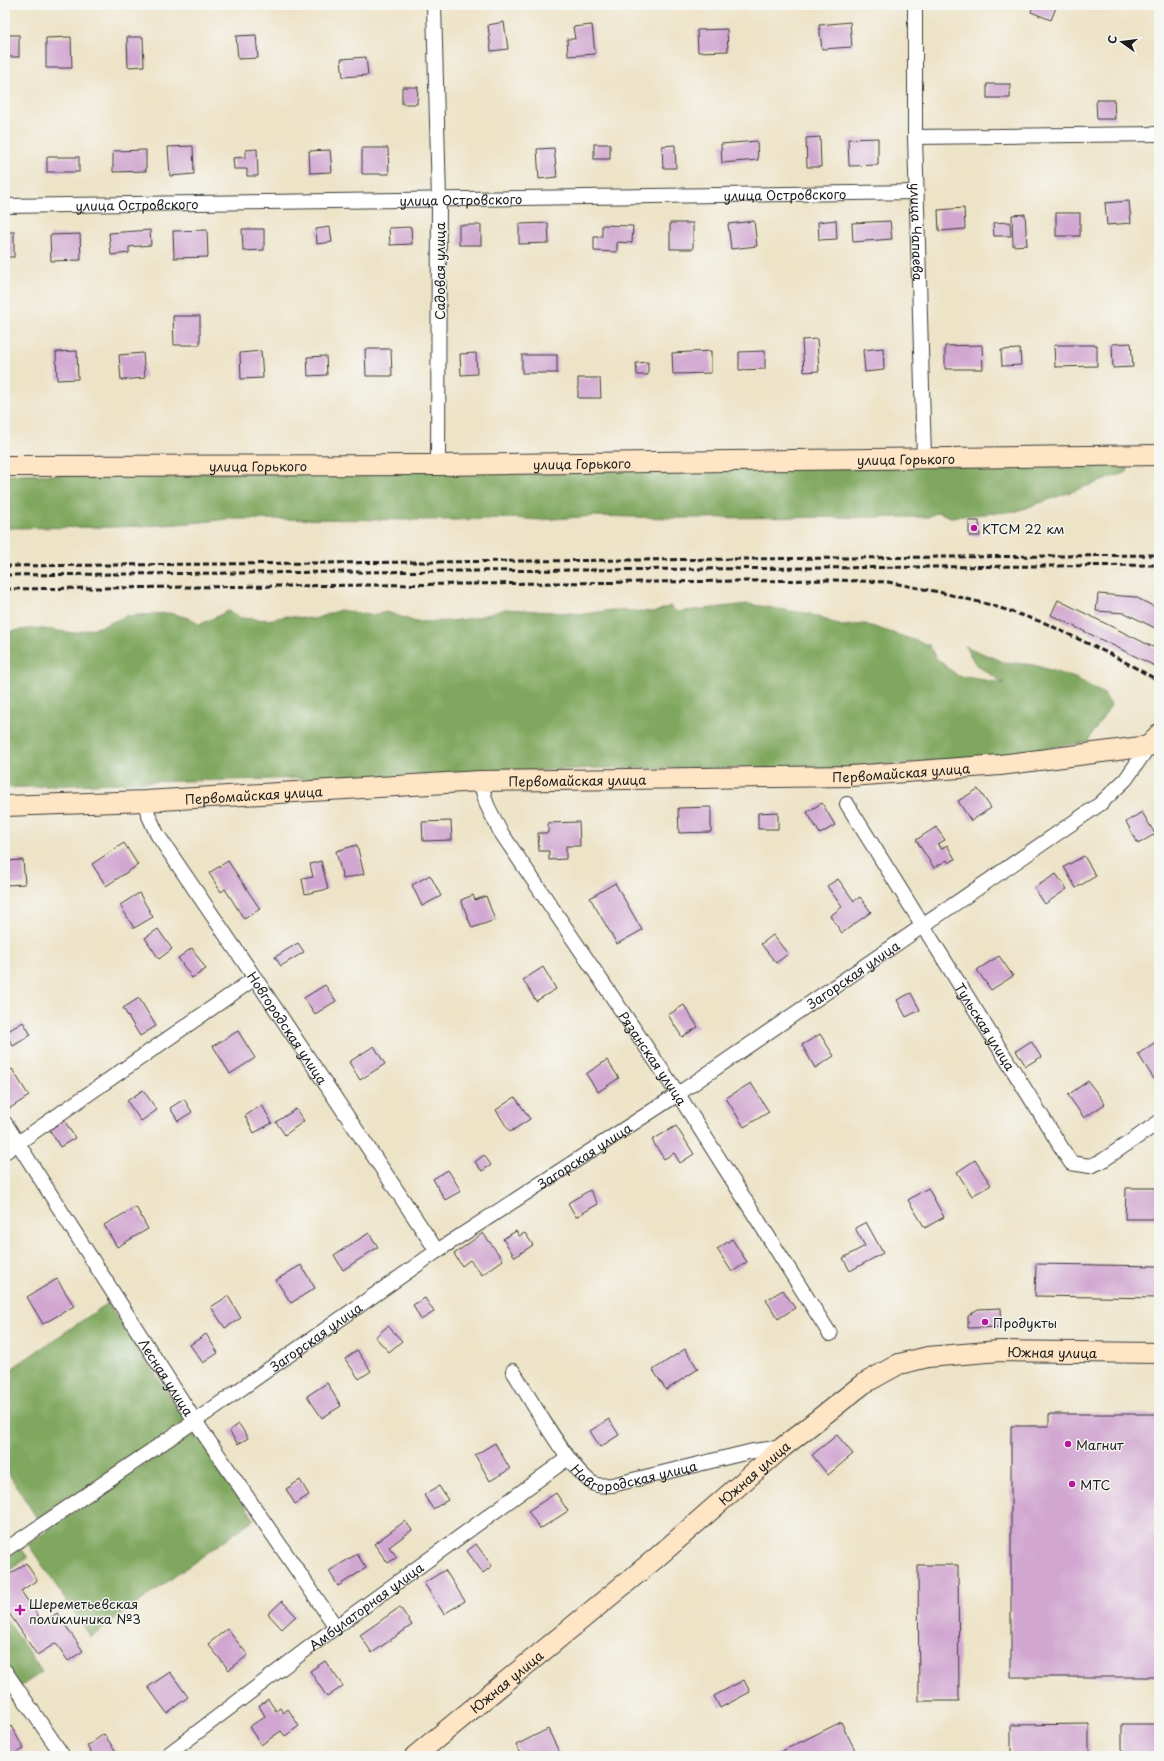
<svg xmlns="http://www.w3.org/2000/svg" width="1164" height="1761" font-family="'Playpen Sans',sans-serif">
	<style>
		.forest { fill: #80a75e; stroke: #4e623d }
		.building { fill: #d1a7d1 }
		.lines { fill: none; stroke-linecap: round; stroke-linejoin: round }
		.street-casing { stroke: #3b3a36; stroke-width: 16 }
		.secondary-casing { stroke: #3b3a36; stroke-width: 22 }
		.street { stroke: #fff; stroke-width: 14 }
		.secondary { stroke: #fde5c5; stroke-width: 20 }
		.rail { stroke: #1c1c1c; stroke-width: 3; stroke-dasharray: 6 3; stroke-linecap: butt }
		.poi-dot { fill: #b5179e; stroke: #f6f6f2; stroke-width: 1.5 }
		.labels { text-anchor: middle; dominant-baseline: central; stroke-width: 3; stroke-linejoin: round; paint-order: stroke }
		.street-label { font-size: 13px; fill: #1c1c1c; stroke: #f6f6f2 }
		.poi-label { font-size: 13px; fill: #1c1c1c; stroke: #f6f6f2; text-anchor: start }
	</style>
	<rect width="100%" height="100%" fill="#f6f6f2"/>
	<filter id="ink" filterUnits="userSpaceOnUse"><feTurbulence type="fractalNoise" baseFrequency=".025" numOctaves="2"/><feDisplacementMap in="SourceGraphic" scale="8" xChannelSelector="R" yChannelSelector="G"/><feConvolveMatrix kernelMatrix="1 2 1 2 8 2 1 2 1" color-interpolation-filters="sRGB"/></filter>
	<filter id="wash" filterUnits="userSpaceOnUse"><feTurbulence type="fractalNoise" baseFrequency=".012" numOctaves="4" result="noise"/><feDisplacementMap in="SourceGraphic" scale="16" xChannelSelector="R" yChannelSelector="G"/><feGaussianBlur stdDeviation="0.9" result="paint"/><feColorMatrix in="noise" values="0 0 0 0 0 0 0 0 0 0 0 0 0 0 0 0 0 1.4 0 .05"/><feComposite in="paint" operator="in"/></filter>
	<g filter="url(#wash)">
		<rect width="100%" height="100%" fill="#ede3c7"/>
		<!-- forest -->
		<g class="forest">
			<path d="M1129,464L1127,472L1017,511L951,517L938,512L928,517L674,518L594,516L540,520L513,518L452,520L227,519C153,529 79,527 5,528V475Z"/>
			<polygon points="748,604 810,614 842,626 865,624 929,645 936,658 958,676 1004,683 976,665 965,646 1003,662 1034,665 1078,679 1104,694 1111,705 1087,742 997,756 838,769 599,768 403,776 139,782 5,788 5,632 36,628 74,633 103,626 126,616 170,613 192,619 199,625 228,611 241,618 268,620 287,616 314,619 340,610 370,615 387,612 416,622 451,621 474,618 506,609 584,614 612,610 655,612 670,606 677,612"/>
			<polygon points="108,1303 186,1421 38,1520 5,1468 5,1373"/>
			<polygon points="195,1429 254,1519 91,1637 28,1544"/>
			<polygon points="21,1548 28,1558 5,1573 5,1559"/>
			<polygon points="5,1617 42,1672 20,1687 5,1666"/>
		</g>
		<g id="blocks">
			<!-- building -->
			<g class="building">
				<polygon points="1033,5 1057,5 1051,20 1031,12"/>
				<polygon points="504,22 508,49 491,51 488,25"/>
				<polygon points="850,22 852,47 822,49 819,25"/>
				<polygon points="592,25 595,54 568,56 567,39 575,39 573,27"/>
				<polygon points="727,29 728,51 698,52 697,30"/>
				<rect x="5" y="35" width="14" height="22"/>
				<polygon points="256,35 258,58 238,59 236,36"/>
				<polygon points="71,37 72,68 46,68 46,38"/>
				<polygon points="127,37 143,37 144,66 128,67"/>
				<polygon points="366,57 368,75 343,77 341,59"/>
				<rect x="987" y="84" width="23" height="14"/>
				<polygon points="402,87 418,87 417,104 402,104"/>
				<polygon points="1096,100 1114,100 1115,119 1097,119"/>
				<polygon points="820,137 821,167 807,167 806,138"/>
				<polygon points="878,138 878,165 849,166 848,139"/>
				<polygon points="757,141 758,160 722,163 721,144"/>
				<rect x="594" y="144" width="16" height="15"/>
				<polygon points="675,145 676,168 663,168 662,146"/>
				<polygon points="193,146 194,174 170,176 168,147"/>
				<polygon points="362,148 388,148 389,174 362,174"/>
				<polygon points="554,148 557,177 539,179 537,149"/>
				<polygon points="257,149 258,176 247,176 247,169 234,169 233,158 246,157 246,150"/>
				<polygon points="146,150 146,171 113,172 113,151"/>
				<polygon points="330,150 332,172 310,173 309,151"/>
				<rect x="47" y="157" width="32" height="15"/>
				<polygon points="1129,201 1131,223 1107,225 1105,203"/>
				<polygon points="964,208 965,229 939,231 938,210"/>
				<rect x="1056" y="213" width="24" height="23"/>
				<polygon points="1025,214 1027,245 1013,246 1012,215"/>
				<polygon points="836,220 837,239 819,240 818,222"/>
				<polygon points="754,221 757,246 731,249 728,224"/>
				<polygon points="890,221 892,239 853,242 852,223"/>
				<polygon points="1010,222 1011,236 994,236 993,223"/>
				<polygon points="548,223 549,243 519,244 519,224"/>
				<rect x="670" y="223" width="23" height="26"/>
				<rect x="459" y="225" width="22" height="20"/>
				<polygon points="602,225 633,226 632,243 617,242 617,252 594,251 594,237 602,237"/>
				<polygon points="330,227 332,242 317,244 316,229"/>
				<polygon points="411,227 412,244 390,245 389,228"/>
				<polygon points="242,229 264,229 264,250 243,251"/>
				<polygon points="150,230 151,245 129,247 129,253 111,255 109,233"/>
				<polygon points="207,230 208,257 174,258 173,231"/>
				<rect x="5" y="232" width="9" height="25"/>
				<polygon points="80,234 81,260 51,261 50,235"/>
				<polygon points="173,316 200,316 200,345 174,345"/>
				<polygon points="817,339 819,371 804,372 802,340"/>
				<polygon points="1131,343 1133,367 1113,368 1112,344"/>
				<polygon points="982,345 983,369 945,369 945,346"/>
				<polygon points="1054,345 1097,345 1097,366 1055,367"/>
				<polygon points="883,348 884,370 865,372 863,350"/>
				<polygon points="365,349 391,349 392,376 366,376"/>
				<polygon points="1020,349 1021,365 1002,366 1001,350"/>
				<polygon points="77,351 78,379 57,380 56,352"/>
				<polygon points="261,351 263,378 241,379 240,353"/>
				<polygon points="711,351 711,373 673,374 672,353"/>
				<polygon points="765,351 765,369 739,370 739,352"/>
				<polygon points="143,353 145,378 121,380 119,355"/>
				<polygon points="476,353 477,374 461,375 460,354"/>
				<rect x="522" y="355" width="35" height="18"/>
				<polygon points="326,356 327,375 308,376 307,357"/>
				<polygon points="648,362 648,375 637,375 636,363"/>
				<polygon points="578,378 600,378 601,398 578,398"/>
				<polygon points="969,521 979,521 980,536 969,536"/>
				<polygon points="1098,594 1135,597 1159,609 1159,630 1125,613 1096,611"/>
				<polygon points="1058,600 1159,650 1159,668 1051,615"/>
				<polygon points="978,789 991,808 971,821 958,801"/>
				<polygon points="822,803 835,825 820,834 807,812"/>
				<polygon points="711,807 711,832 679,833 678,808"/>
				<polygon points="778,812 778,829 758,829 758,813"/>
				<polygon points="1142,812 1155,834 1138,844 1126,822"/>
				<polygon points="451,821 452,840 423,841 422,822"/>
				<polygon points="579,822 580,846 566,846 566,859 549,860 549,851 539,851 538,833 548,833 548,823"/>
				<polygon points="936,827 945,840 938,844 941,849 947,845 955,859 949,863 947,860 934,868 916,840"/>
				<polygon points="124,843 138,865 106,886 92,864"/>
				<polygon points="357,845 364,874 343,879 336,851"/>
				<polygon points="1084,856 1096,876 1076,888 1064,867"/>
				<polygon points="23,860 25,884 6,885 5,861"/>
				<polygon points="228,861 260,909 244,919 225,889 221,892 209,873"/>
				<polygon points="321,861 328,889 305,894 302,879 313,877 310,864"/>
				<polygon points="1056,874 1067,889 1045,904 1034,888"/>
				<polygon points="430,875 441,896 422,906 412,885"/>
				<polygon points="838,879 854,901 860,897 871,912 842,933 830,916 842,907 827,886"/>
				<polygon points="615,883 642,930 617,944 590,898"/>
				<polygon points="139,893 153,917 134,928 120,905"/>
				<polygon points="473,895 475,900 486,896 495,920 472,928 461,900"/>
				<polygon points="158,929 172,949 159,959 145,938"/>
				<polygon points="773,935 788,954 776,963 761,944"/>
				<polygon points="298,943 304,952 281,966 275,957"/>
				<polygon points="192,948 206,969 192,978 178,958"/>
				<polygon points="999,956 1013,976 991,990 977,970"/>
				<polygon points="543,967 556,989 536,1001 523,980"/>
				<polygon points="325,985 336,1001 315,1014 304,998"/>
				<polygon points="911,993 920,1010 906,1017 897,1000"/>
				<polygon points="139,998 156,1026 140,1036 123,1008"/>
				<polygon points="684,1005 698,1027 682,1037 668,1015"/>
				<polygon points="23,1022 31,1035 13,1046 5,1033"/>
				<polygon points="238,1031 255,1058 230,1074 213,1046"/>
				<polygon points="820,1034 834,1056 815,1068 802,1045"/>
				<polygon points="1031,1041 1041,1057 1026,1066 1016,1051"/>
				<polygon points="1157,1041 1159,1044 1159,1076 1154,1079 1138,1054"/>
				<polygon points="374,1046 385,1064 360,1080 349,1062"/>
				<polygon points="607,1060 619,1078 598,1092 586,1074"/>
				<polygon points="12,1069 29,1096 7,1110 5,1106 5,1089 7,1088 5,1085 5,1074"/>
				<polygon points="1088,1081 1105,1104 1084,1118 1068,1095"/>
				<polygon points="751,1083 769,1112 744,1127 726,1098"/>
				<polygon points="143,1090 157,1110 141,1121 127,1101"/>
				<polygon points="515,1097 530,1119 510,1132 496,1110"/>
				<polygon points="184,1099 192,1112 178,1121 170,1108"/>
				<polygon points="262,1105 272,1123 254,1133 245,1116"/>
				<polygon points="296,1109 304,1121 285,1135 276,1122"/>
				<polygon points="64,1120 75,1138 60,1147 49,1129"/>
				<polygon points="676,1126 694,1154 680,1163 674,1153 664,1159 652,1140"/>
				<polygon points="484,1155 491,1165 482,1171 475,1162"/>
				<polygon points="975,1160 991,1185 972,1196 957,1172"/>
				<polygon points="448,1170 461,1191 445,1200 433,1179"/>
				<polygon points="928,1188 944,1217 925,1228 908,1200"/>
				<polygon points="1126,1188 1159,1188 1159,1219 1125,1219"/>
				<polygon points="590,1190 598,1204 576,1217 568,1203"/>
				<polygon points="136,1207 148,1229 117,1247 104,1225"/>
				<polygon points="866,1222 883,1253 850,1271 843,1258 865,1246 855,1228"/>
				<polygon points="516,1231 519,1236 525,1233 533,1245 515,1257 503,1239"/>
				<polygon points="369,1233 378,1247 343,1270 334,1255"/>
				<polygon points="483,1233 503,1260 482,1275 470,1260 462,1266 454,1254"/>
				<polygon points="732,1239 747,1262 732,1272 717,1249"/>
				<polygon points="1036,1264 1159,1266 1159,1298 1035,1296"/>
				<polygon points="301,1265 315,1288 291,1303 276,1280"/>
				<polygon points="57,1279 74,1306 43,1324 27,1297"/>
				<polygon points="783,1290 795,1308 778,1319 766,1300"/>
				<polygon points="228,1296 241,1318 225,1328 211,1307"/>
				<polygon points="425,1298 434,1312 421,1320 413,1305"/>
				<polygon points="1001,1308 1002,1327 968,1328 968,1316 978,1309"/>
				<polygon points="388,1326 402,1341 389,1352 375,1337"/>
				<polygon points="206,1334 218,1353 203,1363 190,1345"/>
				<polygon points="685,1349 698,1369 666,1390 653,1370"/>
				<polygon points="357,1350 371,1371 359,1379 345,1359"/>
				<polygon points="327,1383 341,1406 322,1418 307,1396"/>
				<polygon points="1049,1414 1159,1414 1159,1677 1011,1677 1011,1426 1049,1426"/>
				<polygon points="609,1419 619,1435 600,1447 590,1431"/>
				<polygon points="239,1424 248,1438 238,1444 229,1431"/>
				<polygon points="837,1435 853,1454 828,1475 812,1455"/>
				<polygon points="495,1443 510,1469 490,1481 475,1455"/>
				<polygon points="300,1480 309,1495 295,1504 286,1489"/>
				<polygon points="439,1486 448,1500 433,1509 424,1495"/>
				<polygon points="556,1493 568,1511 540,1529 528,1511"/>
				<polygon points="405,1521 412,1530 389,1547 397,1557 388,1563 374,1544"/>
				<polygon points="476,1544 492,1566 483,1573 467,1551"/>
				<polygon points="357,1554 366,1568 338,1586 329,1571"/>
				<polygon points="26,1563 37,1580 21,1591 43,1623 57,1613 83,1651 68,1661 56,1643 37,1655 5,1607 5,1578"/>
				<polygon points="918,1565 958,1565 959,1701 919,1701"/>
				<polygon points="445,1570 465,1601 444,1614 424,1583"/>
				<polygon points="282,1601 296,1616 282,1629 268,1614"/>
				<polygon points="400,1607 412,1625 372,1653 360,1635"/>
				<polygon points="227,1629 248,1655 229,1670 208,1644"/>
				<polygon points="325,1661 343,1686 327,1697 310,1671"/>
				<polygon points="170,1672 188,1697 167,1713 148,1687"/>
				<polygon points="744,1680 750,1692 720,1708 714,1696"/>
				<polygon points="268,1699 276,1711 280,1708 283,1713 288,1709 299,1726 285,1736 281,1731 261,1745 249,1727 265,1716 259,1706"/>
				<polygon points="841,1722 858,1756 772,1756"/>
				<polygon points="1089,1724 1089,1756 1011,1756 1011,1725"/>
				<rect x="1122" y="1724" width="37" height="32"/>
				<polygon points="11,1726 24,1749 10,1756 5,1748 5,1729"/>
				<polygon points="548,1729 561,1756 521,1756 516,1745"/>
				<polygon points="104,1734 119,1756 93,1756 87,1746"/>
			</g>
		</g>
	</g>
	<g filter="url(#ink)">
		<use href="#blocks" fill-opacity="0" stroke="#3b3a36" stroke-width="1"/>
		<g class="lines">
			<!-- street casing -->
			<g class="street-casing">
				<g id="street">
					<polyline points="434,5 439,200 438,465"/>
					<path id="s1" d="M915,5V137L924,458"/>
					<polyline points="915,137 1159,134"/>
					<path id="s2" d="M5,206L916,192"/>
					<path id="s3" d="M480,781L487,805L500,831L678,1094L830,1334"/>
					<path id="s4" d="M145,801L148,814L157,834L255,978L437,1251"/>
					<path id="s5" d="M847,804L1071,1163L1090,1166L1102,1161L1159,1122"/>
					<path id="s6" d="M5,1123L195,1421L336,1627"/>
					<polyline points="5,1152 255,978"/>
					<path id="s7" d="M513,1371C527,1393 574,1479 597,1485C601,1486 607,1485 612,1485L753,1451L783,1447"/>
					<path id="s8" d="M5,1550L195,1421L437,1251L678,1094L1100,804L1126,779L1149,746"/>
					<polyline points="5,1671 63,1756"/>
					<path id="s9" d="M166,1756L336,1627L568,1458"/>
				</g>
			</g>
			<!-- secondary casing -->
			<g class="secondary-casing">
				<g id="secondary">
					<path id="s10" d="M5,466L438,465L1159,455"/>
					<path id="s11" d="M5,806L145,801L480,781L851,776L1000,765L1149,746L1159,734"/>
					<path id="s12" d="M415,1756L655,1559L783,1447L863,1384L899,1364L928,1357L999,1351L1159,1353"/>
				</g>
			</g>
			<!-- street -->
			<use href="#street" class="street"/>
			<!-- secondary -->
			<use href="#secondary" class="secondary"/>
			<!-- rail -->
			<g class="rail">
				<polyline points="5,566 1159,555"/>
				<polyline points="5,575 1159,565"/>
				<polyline points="5,589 834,580 888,582 939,592 991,605 1045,623 1116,657 1159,681"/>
			</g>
		</g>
	</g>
	<!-- markers -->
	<g class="poi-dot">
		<circle cx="974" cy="528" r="4"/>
		<circle cx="985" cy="1322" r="4"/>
		<circle cx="1068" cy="1444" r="4"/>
		<circle cx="1072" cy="1484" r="4"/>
		<path d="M18 1604h4v4h4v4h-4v4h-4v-4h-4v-4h4z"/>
	</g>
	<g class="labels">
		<!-- street labels -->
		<g class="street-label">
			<text stroke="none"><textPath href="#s2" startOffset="780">улица Островского</textPath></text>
			<text stroke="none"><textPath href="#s2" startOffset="456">улица Островского</textPath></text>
			<text stroke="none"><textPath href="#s2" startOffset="132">улица Островского</textPath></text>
			<text stroke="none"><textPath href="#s1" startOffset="227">улица Чапаева</textPath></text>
			<text transform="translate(439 271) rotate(-90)">Садовая улица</text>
			<text stroke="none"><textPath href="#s10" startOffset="901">улица Горького</textPath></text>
			<text stroke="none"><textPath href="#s10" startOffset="577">улица Горького</textPath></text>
			<text stroke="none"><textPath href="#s10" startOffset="253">улица Горького</textPath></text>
			<text stroke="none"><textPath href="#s11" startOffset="897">Первомайская улица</textPath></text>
			<text stroke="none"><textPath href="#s11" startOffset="573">Первомайская улица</textPath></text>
			<text stroke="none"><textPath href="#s11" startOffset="249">Первомайская улица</textPath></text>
			<text stroke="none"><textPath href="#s8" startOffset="1025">Загорская улица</textPath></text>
			<text stroke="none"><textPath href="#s5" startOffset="262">Тульская улица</textPath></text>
			<text stroke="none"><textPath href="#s4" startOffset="269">Новгородская улица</textPath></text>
			<text stroke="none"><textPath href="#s3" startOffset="328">Рязанская улица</textPath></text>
			<text stroke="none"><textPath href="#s8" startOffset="701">Загорская улица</textPath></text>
			<text stroke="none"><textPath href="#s8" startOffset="377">Загорская улица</textPath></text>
			<text stroke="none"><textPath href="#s12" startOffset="778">Южная улица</textPath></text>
			<text stroke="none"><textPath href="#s6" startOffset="301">Лесная улица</textPath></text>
			<text stroke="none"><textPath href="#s7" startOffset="179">Новгородская улица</textPath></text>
			<text stroke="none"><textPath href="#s12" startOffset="442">Южная улица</textPath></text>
			<text stroke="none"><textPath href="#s9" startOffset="250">Амбулаторная улица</textPath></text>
			<text stroke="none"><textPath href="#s12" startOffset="118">Южная улица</textPath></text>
		</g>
		<!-- poi labels -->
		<g class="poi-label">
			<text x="982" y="528">КТСМ 22 км</text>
			<text x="993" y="1322">Продукты</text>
			<text x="1076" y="1444">Магнит</text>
			<text x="1080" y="1484">МТС</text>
			<text x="29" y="1603">Шереметьевская<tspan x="29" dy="15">поликлиника №3</tspan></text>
		</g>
	</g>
	<!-- margin -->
	<rect width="1164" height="1761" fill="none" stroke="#f6f6f2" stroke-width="20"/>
	<!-- north arrow -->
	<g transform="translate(1122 42) rotate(284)" stroke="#f6f6f2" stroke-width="3" paint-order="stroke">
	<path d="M0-3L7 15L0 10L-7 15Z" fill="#1c1c1c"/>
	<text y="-6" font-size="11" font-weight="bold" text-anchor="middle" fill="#1c1c1c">С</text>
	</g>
</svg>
